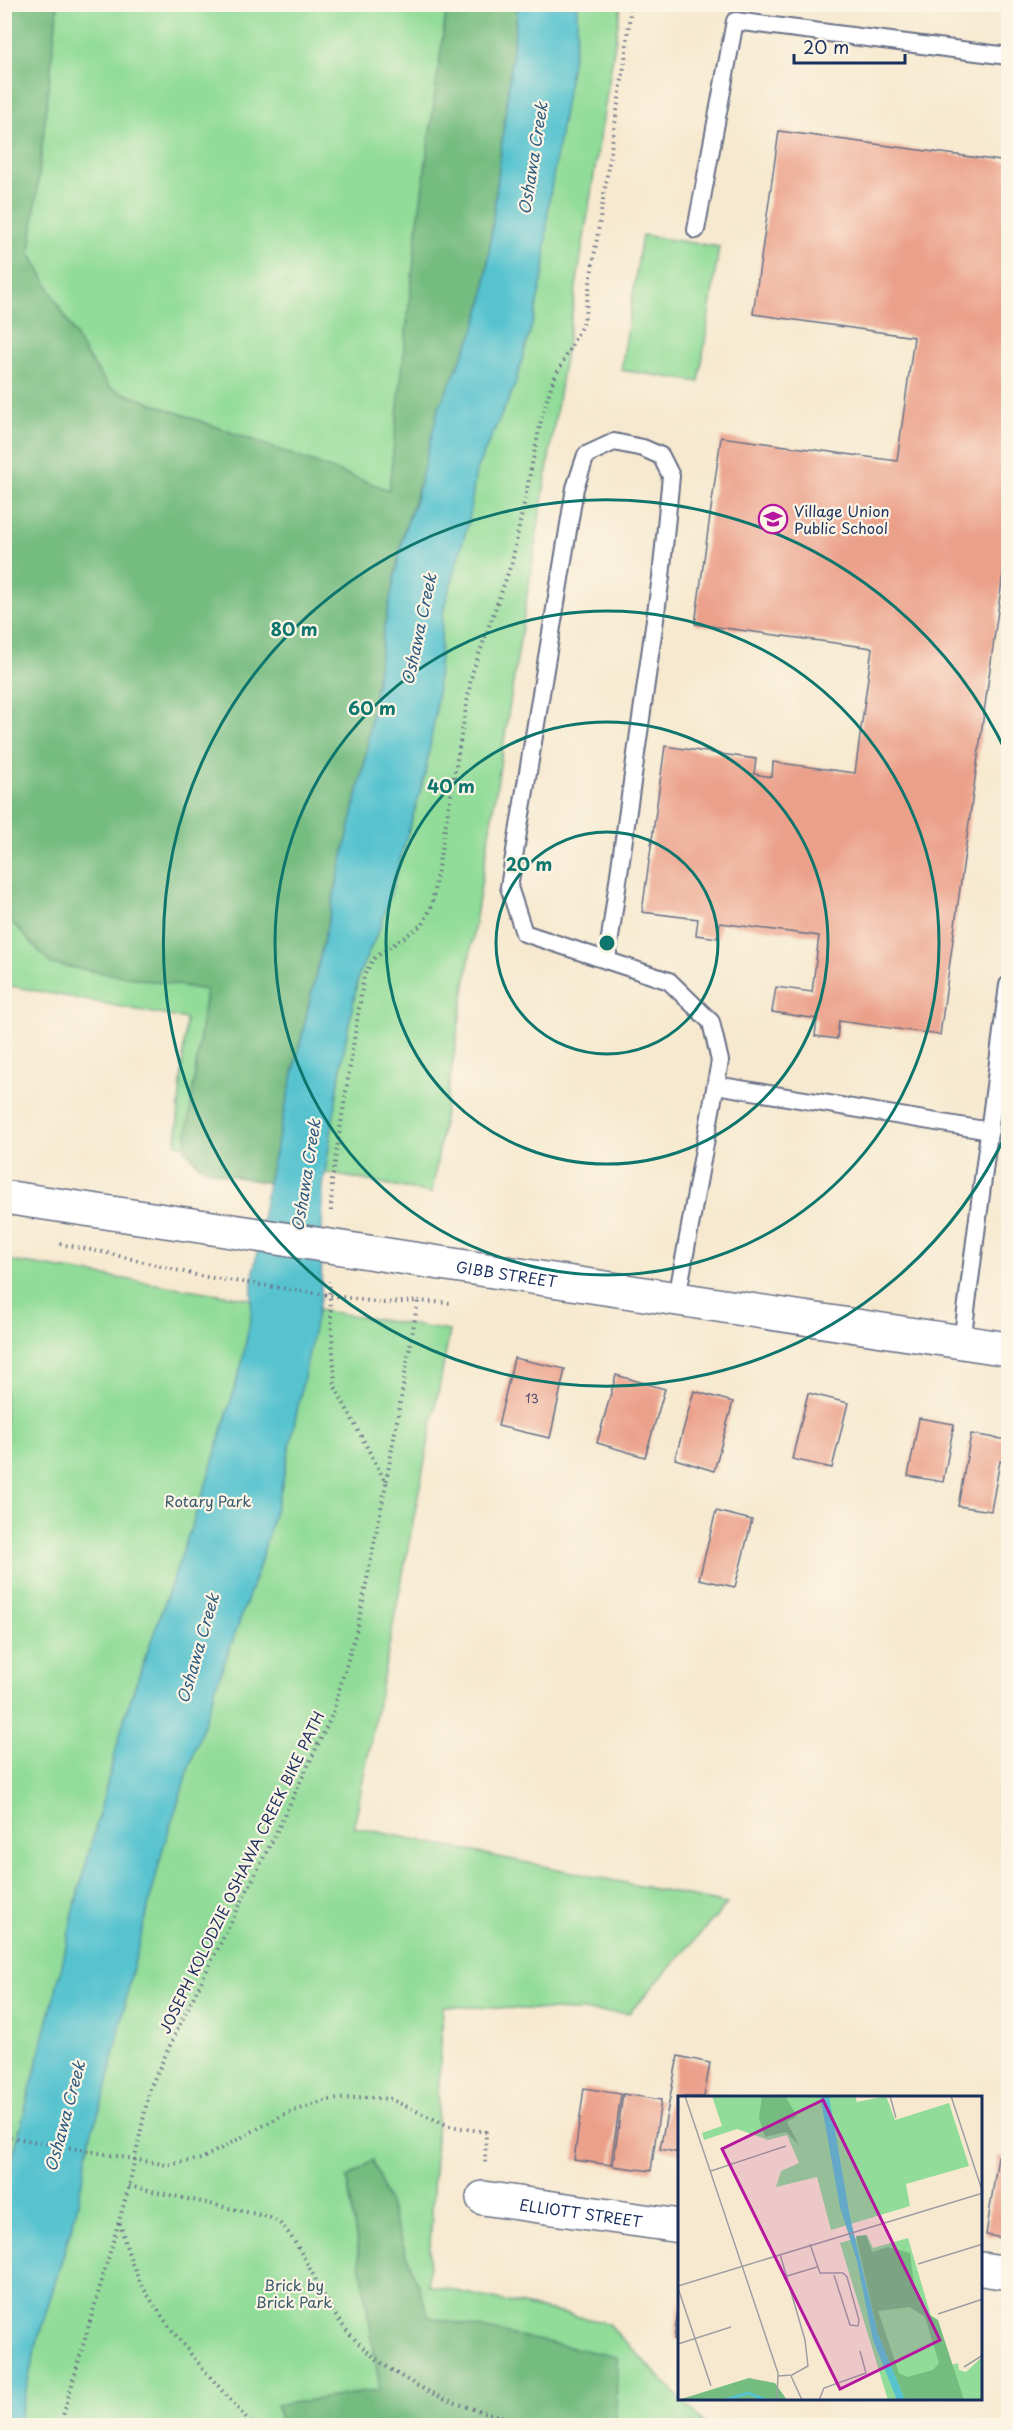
<svg xmlns="http://www.w3.org/2000/svg" width="1013" height="2430" font-family="'Playpen Sans',sans-serif">
	<style>
		.green { fill: #91dc98; stroke: #56867b; stroke-width: 1.5 }
		.forest { fill: #74bc80; stroke: #48766f; stroke-width: 1.5 }
		.water { fill: #57c3cf; stroke: #397996; stroke-width: 1.5 }
		.building { fill: #eba08a }
		.lines { fill: none; stroke-linecap: round; stroke-linejoin: round }
		.service-casing { stroke: #687086; stroke-width: 20 }
		.minor-casing { stroke: #687086; stroke-width: 36 }
		.secondary-casing { stroke: #687086; stroke-width: 36 }
		.path { stroke: #687086; stroke-width: 4; stroke-dasharray: 1.5 4.5; stroke-linecap: butt }
		.service { stroke: #fff; stroke-width: 16 }
		.minor { stroke: #fff; stroke-width: 33 }
		.secondary { stroke: #fff; stroke-width: 33 }
		.secondary-bridge-casing { stroke: #687086; stroke-width: 36; stroke-linecap: butt }
		.path-bridge { stroke: #687086; stroke-width: 4; stroke-dasharray: 1.5 4.5; stroke-linecap: butt }
		.secondary-bridge { stroke: #fff; stroke-width: 33 }
		.ring { fill: none; stroke: #0f766e; stroke-width: 3 }
		.labels { text-anchor: middle; dominant-baseline: central; stroke-width: 4.5; stroke-linejoin: round; paint-order: stroke }
		.number-label { font-size: 12px; fill: #4f4b69 }
		.poi-label { font-size: 15px; fill: #1b2f5e; stroke: #fcf5e5; text-anchor: start }
		.street-label { font-size: 15px; fill: #1b2f5e; stroke: #fcf5e5 }
		.park-label { font-size: 15px; fill: #385a6c; stroke: #fcf5e5 }
		.water-label { font-size: 16px; font-style: italic; fill: #2d5b80; stroke: #fcf5e5 }
		.inset-river { fill: none; stroke: #57c3cf; stroke-width: 3 }
		.inset-road { fill: none; stroke: #9e9fa2; stroke-width: 1.5 }
		.view { fill: #b5179e; fill-opacity: 0.15; stroke: #b5179e; stroke-width: 3 }
		.inset-edge { fill: none; stroke: #1b2f5e; stroke-width: 3 }
		.centre { fill: #0f766e; stroke: #fcf5e5; stroke-width: 3 }
		.ring-label { font-size: 18px; text-anchor: middle; font-weight: bold; fill: #0f766e; stroke: #fcf5e5; stroke-width: 4.5; stroke-linejoin: round; paint-order: stroke }
	</style>
	<rect width="100%" height="100%" fill="#fcf5e5"/>
	<filter id="ink" filterUnits="userSpaceOnUse"><feTurbulence type="fractalNoise" baseFrequency=".0167" numOctaves="2"/><feDisplacementMap in="SourceGraphic" scale="12" xChannelSelector="R" yChannelSelector="G"/><feConvolveMatrix kernelMatrix="1 2 1 2 8 2 1 2 1" color-interpolation-filters="sRGB"/></filter>
	<filter id="wash" filterUnits="userSpaceOnUse"><feTurbulence type="fractalNoise" baseFrequency=".008" numOctaves="4" result="noise"/><feDisplacementMap in="SourceGraphic" scale="24" xChannelSelector="R" yChannelSelector="G"/><feGaussianBlur stdDeviation="1.35" result="paint"/><feColorMatrix in="noise" values="0 0 0 0 0 0 0 0 0 0 0 0 0 0 0 0 0 1.4 0 .05"/><feComposite in="paint" operator="in"/></filter>
	<g filter="url(#wash)">
		<rect width="100%" height="100%" fill="#f6e9cf"/>
		<!-- green -->
		<g class="green">
			<polygon points="4,5 621,5 432,1193 176,1144 186,1019 5,985"/>
			<polygon points="642,235 719,247 699,382 621,370"/>
			<polygon points="5,1260 450,1331 354,1827 727,1904 629,2013 443,2006 428,2285 607,2323 706,2425 5,2425"/>
		</g>
		<!-- forest -->
		<g class="forest">
			<polygon points="5,5 58,5 30,253 87,356 110,388 389,490 418,222 447,5 518,5 484,297 474,331 457,369 404,532 384,629 365,761 268,1183 226,1175 201,1167 185,1150 206,990 51,964 5,915 4,502 9,486 7,282 4,281"/>
			<polygon points="373,2160 429,2317 617,2357 616,2425 281,2425 276,2405 380,2390 347,2179"/>
		</g>
		<!-- water -->
		<polygon class="water" points="518,5 577,5 577,32 548,207 544,271 535,314 514,388 476,470 469,520 443,612 436,709 425,775 381,925 359,974 343,1054 323,1187 321,1294 281,1489 259,1567 215,1689 163,1848 131,1976 106,2091 91,2134 76,2212 36,2346 18,2425 5,2426 5,2187 61,1970 74,1909 126,1712 204,1491 241,1367 251,1316 252,1283 268,1183 365,761 384,629 404,532 416,499 438,410 474,331 484,297"/>
		<g id="blocks">
			<!-- building -->
			<g class="building">
				<polygon points="779,131 1008,162 1008,537 940,1035 839,1021 837,1039 815,1036 817,1019 772,1012 776,987 812,992 819,936 720,923 718,938 696,935 698,919 642,912 665,746 756,759 754,774 772,777 773,762 855,773 872,648 695,624 721,437 897,461 914,337 753,314"/>
				<polygon points="514,1358 565,1369 550,1438 498,1426"/>
				<polygon points="616,1375 665,1389 645,1457 597,1443"/>
				<polygon points="694,1391 733,1402 714,1471 675,1459"/>
				<polygon points="808,1393 848,1403 832,1468 792,1459"/>
				<polygon points="919,1418 954,1424 943,1482 908,1476"/>
				<polygon points="971,1434 1008,1440 1007,1462 1000,1461 991,1511 958,1506"/>
				<polygon points="716,1511 752,1520 735,1587 699,1579"/>
				<polygon points="678,2056 710,2063 704,2097 680,2097 680,2153 660,2149"/>
				<polygon points="584,2088 621,2094 611,2165 574,2160"/>
				<polygon points="623,2094 661,2100 651,2171 613,2166"/>
				<polygon points="998,2156 1008,2157 1008,2239 986,2235"/>
				<polygon points="679,2302 680,2302 680,2340 674,2339"/>
			</g>
		</g>
	</g>
	<g filter="url(#ink)">
		<use href="#blocks" fill-opacity="0" stroke="#687086" stroke-width="1.5"/>
		<g class="lines">
			<!-- service casing -->
			<g class="service-casing">
				<g id="service">
					<polyline points="696,230 735,21 1008,56"/>
					<polyline points="607,959 661,577 671,476 661,456 643,448 614,442 586,455 575,488 509,887 524,933 669,981 711,1022 720,1061 677,1298"/>
					<polyline points="716,1085 990,1131"/>
					<polyline points="962,1342 1008,985"/>
				</g>
			</g>
			<!-- minor casing -->
			<g class="minor-casing">
				<g id="minor">
					<path id="s1" d="M483,2198L680,2226"/>
					<polyline points="982,2269 1008,2273"/>
				</g>
			</g>
			<!-- secondary casing -->
			<g class="secondary-casing">
				<g id="secondary">
					<polyline points="4,1197 206,1227"/>
					<path id="s2" d="M394,1256L1008,1349"/>
				</g>
			</g>
			<!-- path -->
			<g class="path">
				<polyline points="331,1211 332,1181 364,976 373,959 423,924 431,908 472,674 512,562 541,420 552,383 584,321 625,60 631,4"/>
				<polyline points="60,1244 107,1253 200,1276"/>
				<polyline points="418,1301 450,1303"/>
				<polyline points="383,1303 418,1301 386,1483"/>
				<polyline points="4,2136 167,2165 201,2159 287,2113 328,2100 363,2097 390,2099 449,2126 486,2132 485,2165"/>
				<path d="M129,2186L265,2216C269,2217 274,2219 277,2221C295,2233 319,2289 332,2310C363,2361 427,2397 484,2412C508,2419 535,2421 560,2426"/>
				<path d="M120,2223C126,2247 133,2271 146,2292C175,2340 216,2383 253,2426"/>
				<polyline points="60,2426 129,2186 150,2088 181,2022 275,1835 332,1715 358,1625 386,1483 335,1387 329,1281"/>
			</g>
			<!-- service -->
			<use href="#service" class="service"/>
			<!-- minor -->
			<use href="#minor" class="minor"/>
			<!-- secondary -->
			<use href="#secondary" class="secondary"/>
			<!-- secondary-bridge casing -->
			<g class="secondary-bridge-casing">
				<polyline id="secondary-bridge" points="206,1227 394,1256"/>
			</g>
			<!-- path-bridge -->
			<polyline class="path-bridge" points="200,1276 383,1303"/>
			<!-- secondary-bridge -->
			<use href="#secondary-bridge" class="secondary-bridge"/>
		</g>
	</g>
	<!-- distance rings -->
	<g class="ring">
		<circle cx="607" cy="943" r="111"/>
		<circle cx="607" cy="943" r="221"/>
		<circle cx="607" cy="943" r="332"/>
		<path d="M1008 1130A443 443 0 1 1 1008 756"/>
	</g>
	<!-- icons -->
	<defs>
		<g id="school-ring" transform="scale(1.5)"><circle r="9.5" fill="#fcf5e5" stroke="#b5179e" stroke-width="1.5"/><path d="M0-5L7-2L0 1L-7-2ZM-4 1L0 2.5L4 1V4Q0 6-4 4Z" fill="#b5179e"/></g>
	</defs>
	<g fill-rule="evenodd">
		<use href="#school-ring" x="773" y="519"/>
	</g>
	<g class="labels">
		<!-- number labels -->
		<g class="number-label">
			<text x="532" y="1398">13</text>
		</g>
		<!-- poi labels -->
		<g class="poi-label">
			<text x="794" y="510">Village Union<tspan x="794" dy="17">Public School</tspan></text>
		</g>
		<!-- street labels -->
		<g class="street-label">
			<text stroke="none"><textPath href="#s2" startOffset="114">GIBB STREET</textPath></text>
			<text transform="translate(241 1872) rotate(-64)">JOSEPH KOLODZIE OSHAWA CREEK BIKE PATH</text>
			<text stroke="none"><textPath href="#s1" startOffset="99">ELLIOTT STREET</textPath></text>
		</g>
		<!-- park labels -->
		<g class="park-label">
			<text x="208" y="1500">Rotary Park</text>
			<text x="294" y="2284">Brick by<tspan x="294" dy="17">Brick Park</tspan></text>
		</g>
		<!-- water labels -->
		<g class="water-label">
			<text transform="translate(532 158) rotate(-81)">Oshawa Creek</text>
			<text transform="translate(418 629) rotate(-78)">Oshawa Creek</text>
			<text transform="translate(305 1175) rotate(-81)">Oshawa Creek</text>
			<text transform="translate(197 1648) rotate(-74)">Oshawa Creek</text>
			<text transform="translate(64 2116) rotate(-75)">Oshawa Creek</text>
		</g>
	</g>
	<!-- overview -->
	<g transform="translate(678 2096)">
		<rect width="304" height="304" fill="#f6e9cf"/>
		<path d="M34,0H177L179,6L208,0L217,24L271,7L291,70L228,88L232,110L153,134L139,81L98,91L103,75L121,67L109,39L90,44L59,33L26,44L24,37L44,30ZM189,139L195,152L230,142L253,220L273,269L280,267L281,274L288,276L304,261V304H210L162,147Z" fill="#91dc98"/>
		<path d="M84,0H107L119,20L109,26L121,49L108,36L87,41L81,22ZM188,139L194,156L210,151L232,157L237,197L247,216L260,224L286,304H227L200,238L178,140ZM232,211L247,221L261,267L255,274L229,281L221,277L200,215ZM71,282L97,287L109,304H0Z" fill="#74bc80" fill-rule="evenodd"/>
		<path d="M142,0H151L172,121L200,238L227,304H219L195,244L179,165L162,111Z" fill="#57c3cf"/>
		<path class="inset-river" d="M47,304L70,297L88,304"/>
		<path class="inset-road" d="M7,0L100,277L99,304M212,0L218,22M273,0L305,97M33,75L108,50M132,148L142,177H165L169,181L181,224L180,230L172,229L156,179M240,168L305,148M109,180L139,171M0,190L305,97M0,192L33,290M260,218L305,203M0,248L53,231M286,271L305,259M100,280L114,279L130,270L127,244L102,158M113,280L124,304M141,304L146,292L188,277L182,255"/>
		<path class="view" d="M145,4L262,244L162,293L44,53Z"/>
		<rect width="304" height="304" class="inset-edge"/>
	</g>
	<circle cx="607" cy="943" r="9" class="centre"/>
	<g class="ring-label">
		<text x="294" y="636">80 m</text>
		<text x="372" y="715">60 m</text>
		<text x="451" y="793">40 m</text>
		<text x="529" y="871">20 m</text>
	</g>
	<!-- margin -->
	<rect width="1013" height="2430" fill="none" stroke="#fcf5e5" stroke-width="24"/>
	<!-- scale -->
	<path d="M794 54v9h111v-9" fill="none" stroke="#1b2f5e" stroke-width="3"/>
	<text x="803" y="54" font-size="18" fill="#1b2f5e" stroke="#fcf5e5" stroke-width="4.5" paint-order="stroke">20 m</text>
</svg>
